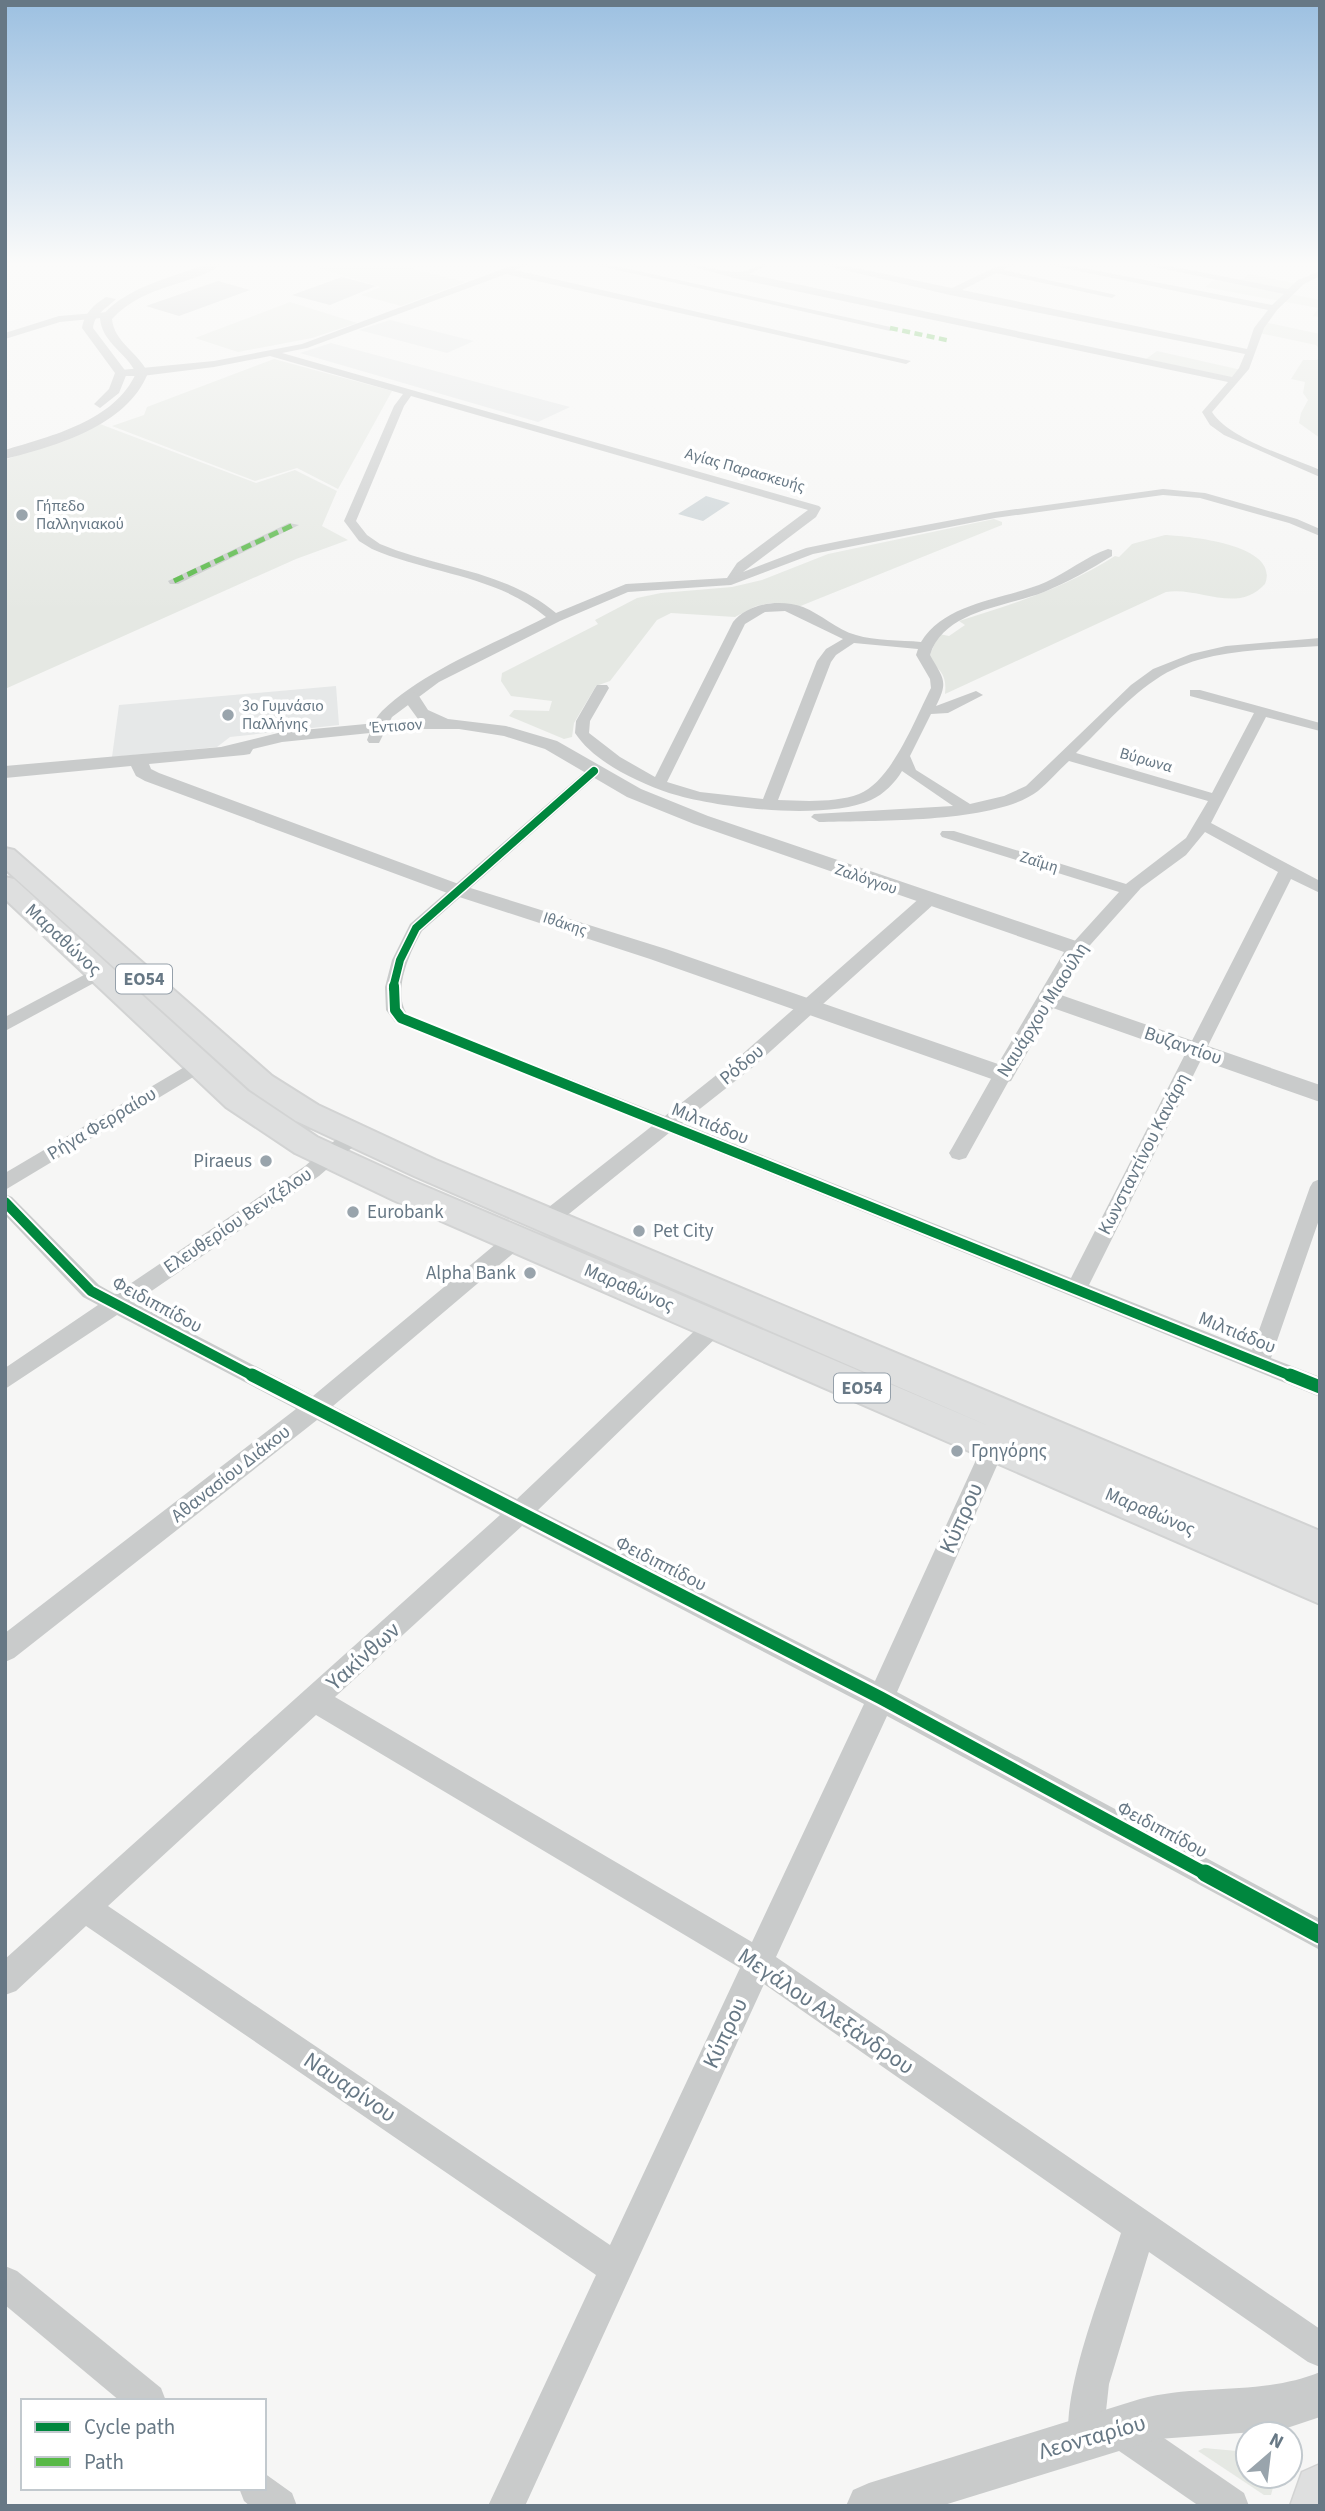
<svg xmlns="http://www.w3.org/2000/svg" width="1325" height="2511" font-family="'Source Sans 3',sans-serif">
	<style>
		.built { fill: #e6e8e8 }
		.green { fill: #e5e8e3 }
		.water { fill: #cbd3d6 }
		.building { fill: #cdcfd0 }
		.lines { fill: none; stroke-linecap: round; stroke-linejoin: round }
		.secondary-casing { stroke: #d2d3d3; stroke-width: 3 }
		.primary-casing { stroke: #d2d3d3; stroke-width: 4 }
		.minor { fill: #c9cbcb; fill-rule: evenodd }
		.tertiary { fill: #c9cbcb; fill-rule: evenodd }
		.secondary { fill: #dedfdf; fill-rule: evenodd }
		.primary { fill: #dedfdf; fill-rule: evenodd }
		.quiet-far1 { stroke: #58b947; stroke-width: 4.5; stroke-dasharray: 8 4.5; stroke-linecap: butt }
		.quiet { stroke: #58b947; stroke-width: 5; stroke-dasharray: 10 5; stroke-linecap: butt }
		.cycleway-far3-casing { stroke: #fff; stroke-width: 11 }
		.cycleway-far2-casing { stroke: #fff; stroke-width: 14 }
		.cycleway-far1-casing { stroke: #fff; stroke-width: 18 }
		.cycleway-casing { stroke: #fff; stroke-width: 21 }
		.cycleway-far3 { stroke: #00873e; stroke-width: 8 }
		.cycleway-far2 { stroke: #00873e; stroke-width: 10 }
		.cycleway-far1 { stroke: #00873e; stroke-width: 13 }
		.cycleway { stroke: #00873e; stroke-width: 17 }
		.poi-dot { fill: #99a4ac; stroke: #fff; stroke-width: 2.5 }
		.labels { text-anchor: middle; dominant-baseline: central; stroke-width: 7; stroke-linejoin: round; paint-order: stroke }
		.far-street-label { font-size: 16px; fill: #677885; stroke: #fff }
		.far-poi-label { font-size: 16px; fill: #677885; stroke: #fff; text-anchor: start }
		.shield { fill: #fff; stroke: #95a0aa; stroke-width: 2 }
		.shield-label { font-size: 18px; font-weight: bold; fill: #677885 }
		.street-label { font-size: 19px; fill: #677885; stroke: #fff }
		.poi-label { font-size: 19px; fill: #677885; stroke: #fff; text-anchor: start }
		.near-street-label { font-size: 23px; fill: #677885; stroke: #fff }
	</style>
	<rect width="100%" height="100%" fill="#f6f6f5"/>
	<!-- built -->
	<g class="built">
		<polygon points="390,320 474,341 447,353 359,330"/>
		<polygon points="331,343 570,407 538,422 300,353"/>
		<polygon points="336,686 339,725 230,737 217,747 112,757 119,705"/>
	</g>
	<!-- green -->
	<g class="green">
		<polygon points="305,261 381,261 465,282 401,306 361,295 381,287 301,263"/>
		<polygon points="1249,274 1294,283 1285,293 1320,300 1320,317 1313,316 1318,308 1205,287 1215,279 1237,283"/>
		<polygon points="290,302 357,323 312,338 238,352 195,338"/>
		<polygon points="1259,321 1320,334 1320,350 1316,345 1254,332"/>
		<polygon points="1157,351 1246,371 1239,379 1146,359"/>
		<polygon points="1320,357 1320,438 1299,423 1301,413 1308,400 1303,393 1305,382 1291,379 1303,360 1317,360"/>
		<polygon points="274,359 392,391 338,489 297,468 255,481 112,426 144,415 147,407"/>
		<polygon points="100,424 256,483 295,470 337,491 322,526 348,540 296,559 5,689 5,460"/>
		<polygon points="994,519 1002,522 1002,525 798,607 771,603 756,606 735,617 671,613 657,620 610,681 596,686 574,723 572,737 564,739 509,716 514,710 549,711 552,701 511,696 501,681 502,673 598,624 595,620 637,598 661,593 732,587 762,580 828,554"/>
		<path d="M1165,535C1187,536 1281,544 1265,584C1237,615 1199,586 1166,592L945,694C947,675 941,671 928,659L939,634L949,636L965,625L959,621C1014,604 1067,587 1115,556L1119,557L1132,544Z"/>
		<polygon points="1204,2448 1248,2452 1248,2476 1276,2476 1271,2495 1264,2495 1198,2451"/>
	</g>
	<!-- water -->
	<polygon class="water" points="706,496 730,503 703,521 678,514"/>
	<!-- building -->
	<g class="building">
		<polygon points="342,277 376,286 330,305 292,295"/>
		<polygon points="218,281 250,290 179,316 146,306"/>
	</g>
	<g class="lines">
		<!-- secondary casing -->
		<g class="secondary-casing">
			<polygon id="secondary" points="1320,2464 1320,2506 1290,2506 1302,2472"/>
		</g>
		<!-- primary casing -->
		<g class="primary-casing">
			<polygon id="primary" points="5,848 14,850 272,1076 318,1105 436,1160 1320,1531 1320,1604 393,1200 295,1153 226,1107 5,899 5,877 14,879 248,1091 317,1137 415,1182 991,1427 414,1176 296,1121 250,1090 5,869"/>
		</g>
		<!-- minor -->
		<g class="minor">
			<path d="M524,261H536L515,270L911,361L906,364L506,274L307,348L282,353L819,506L821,508L816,517L743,572L806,548L840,541L995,512L1163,489L1205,493L1297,519L1320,529V536L1289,523L1200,498L1163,495L995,518L813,554L731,585L628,592L560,621L439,682L392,717L379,743H369L367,740C371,730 374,719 382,711C424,670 494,644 546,617C496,575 430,574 372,549L359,541L344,521L394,406L403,394L270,356L214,367L142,376H121L116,373L121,370L214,361L302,344ZM411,396L808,510L737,563L727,578L626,584L556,613C505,570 439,569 380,544L367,535L356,521L404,406Z"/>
			<polygon points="577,261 593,261 895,328 890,331"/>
			<path d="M672,261C694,261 719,273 739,272C752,271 762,261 776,261L749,274L1232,377L1239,368L1245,354L950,295L806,261H823L952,288L1008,261H1019L1003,270L1116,295L1112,298L996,273L962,290L1247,349L1254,328L1268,310L1030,261H1048L1272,305L1284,294L1126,261H1144L1288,289L1298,280L1320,271V276L1304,284L1277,310L1264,328L1249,369L1212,412C1229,439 1290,457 1320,470V477L1224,435L1210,425L1202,412L1228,382L738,279Z"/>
			<polygon points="108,312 113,315 111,317 60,322 5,339 5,333 59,316"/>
			<polygon points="289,523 299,525 178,584 170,584 168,581"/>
			<path d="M1108,549L1112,550V556C1091,569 1068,582 1044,592C1006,607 944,610 930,655C943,678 949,681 936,706L976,691L983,695L948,713L931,714L910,756L916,770L970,804L1004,796L1026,786L1131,685L1153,669L1191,654L1226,646L1320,638V646C1268,650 1206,648 1161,676C1129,696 1103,727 1076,753L1212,793L1254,713L1190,696V690H1200L1320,723V731L1266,717L1211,823L1320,881V893L1291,879L1089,1285L1252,1350L1310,1187L1313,1182L1320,1179V1217L1271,1358L1320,1377V1397L669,1133L554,1226L547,1228L540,1226L537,1220L540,1214L652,1126L395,1022L386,1010L385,987L392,960L410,924L589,768H599L601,771L599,774L422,931C410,952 392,991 407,1014L665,1116L739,1057L922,896H934L936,900L934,904L753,1067L682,1123L1071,1278L1278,872L1205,832L1186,855L1141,888L1083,953H1071L1068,949L1071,945L1119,892L942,837L940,834L942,831H954L1126,884L1186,838L1208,801L1069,761C1059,770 1049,782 1038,791C995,824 873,820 819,822L811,817L814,814L953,806L902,771C895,783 884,794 871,800C825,821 717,808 669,793C637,782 594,762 575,733L576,721L595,688L597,685H607L609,688L590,721L589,733L620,757L655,777L733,622C748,603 780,599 803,607C821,614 837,630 856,635C875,641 900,640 921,642C946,601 1005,600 1046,582C1066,573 1087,556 1108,549ZM785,611L843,639L826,649L817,661L763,799L700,792L667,782L745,624L765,612ZM854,643L918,649L916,655L930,679L931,688C915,719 892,781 859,794C835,803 804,801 778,800L831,662L836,655Z"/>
			<polygon points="99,967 108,973 105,977 5,1031 5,1017"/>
			<polygon points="198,1059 205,1060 207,1065 205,1070 5,1190 5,1173"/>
			<polygon points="1003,1068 1010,1070 1012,1075 966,1158 959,1160 952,1158 949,1153 952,1148 996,1070"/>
			<path d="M354,1128L361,1130L364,1135L361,1140L319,1176L134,1303L313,1396L509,1233L516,1231L523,1233L526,1239L523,1245L333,1406L517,1499L707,1319L715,1316L723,1319L726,1325L723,1331L538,1510L875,1681L986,1438L994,1435L1002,1438L1006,1445L897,1692L1320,1919V1950L887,1716L776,1957L1320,2329V2367L1308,2362L1149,2252L1109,2384L1105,2420L1106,2416L1119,2411L1132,2416L1244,2493L1249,2506H1199L1106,2442L1103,2435L1098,2451L1085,2456L1072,2451C1054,2407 1106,2281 1121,2233L764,1984L525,2506H488L596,2275L86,1926L16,1991L5,1995V1959L500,1515L317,1420L14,1658L5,1662V1633L296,1409L117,1315L5,1389V1368L98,1305L83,1297L5,1215V1194L12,1197L99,1285L115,1294L305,1166L347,1130ZM522,1526L864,1704L752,1942L335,1697ZM316,1715L740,1968L610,2245L108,1906Z"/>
			<polygon points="5,2266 17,2271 161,2388 166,2401 120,2401 5,2305"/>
			<polygon points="264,2473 292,2493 297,2506 250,2506 244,2501 239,2488 264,2488"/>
		</g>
		<!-- tertiary -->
		<g class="tertiary">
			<path d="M213,261H227C194,287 146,282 112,319C114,342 138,352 148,373C127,426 56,446 5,459V450C51,436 115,421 136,373C126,352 102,343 100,318C128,284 175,278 213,261Z"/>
			<path d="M106,297L116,299C106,309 95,313 93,328L127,373L119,393L100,408L94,404L109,389L115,373L82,328C84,313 94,305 106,297Z"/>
			<path d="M411,692L417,693L428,710L448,719L506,726L557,741L641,789L708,816L1085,944L1088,949L1061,995L1320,1085V1102L1053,1008L1011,1081L1003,1083L650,959L450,894L145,781L136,776L131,766L5,778V766L221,747L282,732L418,719L402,697ZM409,729H459L504,736L545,749L627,797L694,824L1064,952L998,1064L666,949L464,886L159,773L151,769L149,764L244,755L250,754L253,749L282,742Z"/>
			<path d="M1320,2372V2417L1281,2430L1158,2439L941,2506H846L853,2490L869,2483L1140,2399C1200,2383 1262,2396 1320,2372Z"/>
		</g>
		<!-- secondary -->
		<use href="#secondary" class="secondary"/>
		<!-- primary -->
		<use href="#primary" class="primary"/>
		<!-- quiet-far1 -->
		<polyline class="quiet-far1" points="890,328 951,341"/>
		<!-- quiet -->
		<polyline class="quiet" points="174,581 293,525"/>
		<!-- cycleway-far3 casing -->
		<g class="cycleway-far3-casing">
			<polyline id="cycleway-far3" points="393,988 400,960 416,928 594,771"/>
		</g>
		<!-- cycleway-far2 casing -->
		<g class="cycleway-far2-casing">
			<g id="cycleway-far2">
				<polyline points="394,986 395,1010 401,1018 1294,1377"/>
				<polyline points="5,1202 91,1291 255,1377"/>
			</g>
		</g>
		<!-- cycleway-far1 casing -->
		<g class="cycleway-far1-casing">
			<g id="cycleway-far1">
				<polyline points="252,1375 881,1698 1208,1875"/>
				<polyline points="1290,1375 1320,1387"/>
			</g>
		</g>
		<!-- cycleway casing -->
		<g class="cycleway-casing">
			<polyline id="cycleway" points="1205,1873 1320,1935"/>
		</g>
		<!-- cycleway-far3 -->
		<use href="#cycleway-far3" class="cycleway-far3"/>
		<!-- cycleway-far2 -->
		<use href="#cycleway-far2" class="cycleway-far2"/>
		<!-- cycleway-far1 -->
		<use href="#cycleway-far1" class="cycleway-far1"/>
		<!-- cycleway -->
		<use href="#cycleway" class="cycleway"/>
	</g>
	<!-- sky -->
	<linearGradient id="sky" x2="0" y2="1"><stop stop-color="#9cc0e1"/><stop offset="0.43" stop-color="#fbfbfa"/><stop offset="1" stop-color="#fbfbfa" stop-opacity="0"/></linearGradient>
	<rect width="1325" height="613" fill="url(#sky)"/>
	<!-- markers -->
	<g class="poi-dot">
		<circle cx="22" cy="515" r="7"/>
		<circle cx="228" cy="715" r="7"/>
		<circle cx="266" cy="1161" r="7"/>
		<circle cx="353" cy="1212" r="7"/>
		<circle cx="639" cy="1231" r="7"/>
		<circle cx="530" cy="1273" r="7"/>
		<circle cx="957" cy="1451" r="7"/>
	</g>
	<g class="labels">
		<!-- far-street labels -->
		<g class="far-street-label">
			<text transform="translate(745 470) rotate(16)">Αγίας Παρασκευής</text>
			<text transform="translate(396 726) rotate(-4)">Έντισον</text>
			<text transform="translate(1146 760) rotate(16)">Βύρωνα</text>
			<text transform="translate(1039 862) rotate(17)">Ζαΐμη</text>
			<text transform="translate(866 879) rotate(19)">Ζαλόγγου</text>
			<text transform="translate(565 924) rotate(18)">Ιθάκης</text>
		</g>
		<!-- far-poi labels -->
		<g class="far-poi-label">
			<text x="36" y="506">Γήπεδο<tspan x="36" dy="18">Παλληνιακού</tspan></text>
			<text x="242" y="706">3ο Γυμνάσιο<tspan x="242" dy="18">Παλλήνης</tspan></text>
		</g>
		<!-- shield labels -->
		<g class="shield">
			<rect x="116" y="964.5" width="56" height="29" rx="5"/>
			<rect x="834" y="1373.5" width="56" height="29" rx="5"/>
		</g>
		<g class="shield-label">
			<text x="144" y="979">ΕΟ54</text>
			<text x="862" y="1388">ΕΟ54</text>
		</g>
		<!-- street labels -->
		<g class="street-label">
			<text transform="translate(63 940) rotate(43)">Μαραθώνος</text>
			<text transform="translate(1043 1010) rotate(-58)">Ναυάρχου Μιαούλη</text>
			<text transform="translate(1183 1046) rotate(19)">Βυζαντίου</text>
			<text transform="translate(742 1065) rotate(-40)">Ρόδου</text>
			<text transform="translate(102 1124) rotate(-31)">Ρήγα Φερραίου</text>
			<text transform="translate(710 1124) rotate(22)">Μιλτιάδου</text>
			<text transform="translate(1144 1154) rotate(-63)">Κωνσταντίνου Κανάρη</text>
			<text transform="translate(238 1221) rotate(-34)">Ελευθερίου Βενιζέλου</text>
			<text transform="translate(629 1288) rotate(23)">Μαραθώνος</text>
			<text transform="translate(157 1305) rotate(28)">Φειδιππίδου</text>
			<text transform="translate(1237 1333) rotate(22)">Μιλτιάδου</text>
			<text transform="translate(231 1474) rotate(-38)">Αθανασίου Διάκου</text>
			<text transform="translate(1150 1512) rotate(23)">Μαραθώνος</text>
			<text transform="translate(661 1564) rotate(27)">Φειδιππίδου</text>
			<text transform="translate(1162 1830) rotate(28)">Φειδιππίδου</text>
		</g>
		<!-- poi labels -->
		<g class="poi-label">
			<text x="252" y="1161" text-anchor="end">Piraeus</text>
			<text x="367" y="1212">Eurobank</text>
			<text x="653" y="1231">Pet City</text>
			<text x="516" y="1273" text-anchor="end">Alpha Bank</text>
			<text x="971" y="1451">Γρηγόρης</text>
		</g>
		<!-- near-street labels -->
		<g class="near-street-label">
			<text transform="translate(961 1518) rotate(-66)">Κύπρου</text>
			<text transform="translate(363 1656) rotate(-42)">Υακίνθων</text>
			<text transform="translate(826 2011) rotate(34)">Μεγάλου Αλεξάνδρου</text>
			<text transform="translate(725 2033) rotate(-65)">Κύπρου</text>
			<text transform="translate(350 2087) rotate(34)">Ναυαρίνου</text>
			<text transform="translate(1092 2437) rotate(-16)">Λεονταρίου</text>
		</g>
	</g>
	<!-- border -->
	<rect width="1325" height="2511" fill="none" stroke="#677885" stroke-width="14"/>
	<!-- legend -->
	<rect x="21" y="2399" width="245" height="91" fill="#ffffff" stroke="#c2c9ce" stroke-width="2"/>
	<rect x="35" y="2422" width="35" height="10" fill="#00873e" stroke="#c2c9ce" stroke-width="2"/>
	<text x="84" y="2434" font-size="21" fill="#677885">Cycle path</text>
	<rect x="35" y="2457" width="35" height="10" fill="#58b947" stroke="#c2c9ce" stroke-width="2"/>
	<text x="84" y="2469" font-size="21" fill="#677885">Path</text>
	<!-- north arrow -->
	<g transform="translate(1269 2455) rotate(28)"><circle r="33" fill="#ffffff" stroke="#c2c9ce" stroke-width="2"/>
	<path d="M0-5L12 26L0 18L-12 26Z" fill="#99a4ac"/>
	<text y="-10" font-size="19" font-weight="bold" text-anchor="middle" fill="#677885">N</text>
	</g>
</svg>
